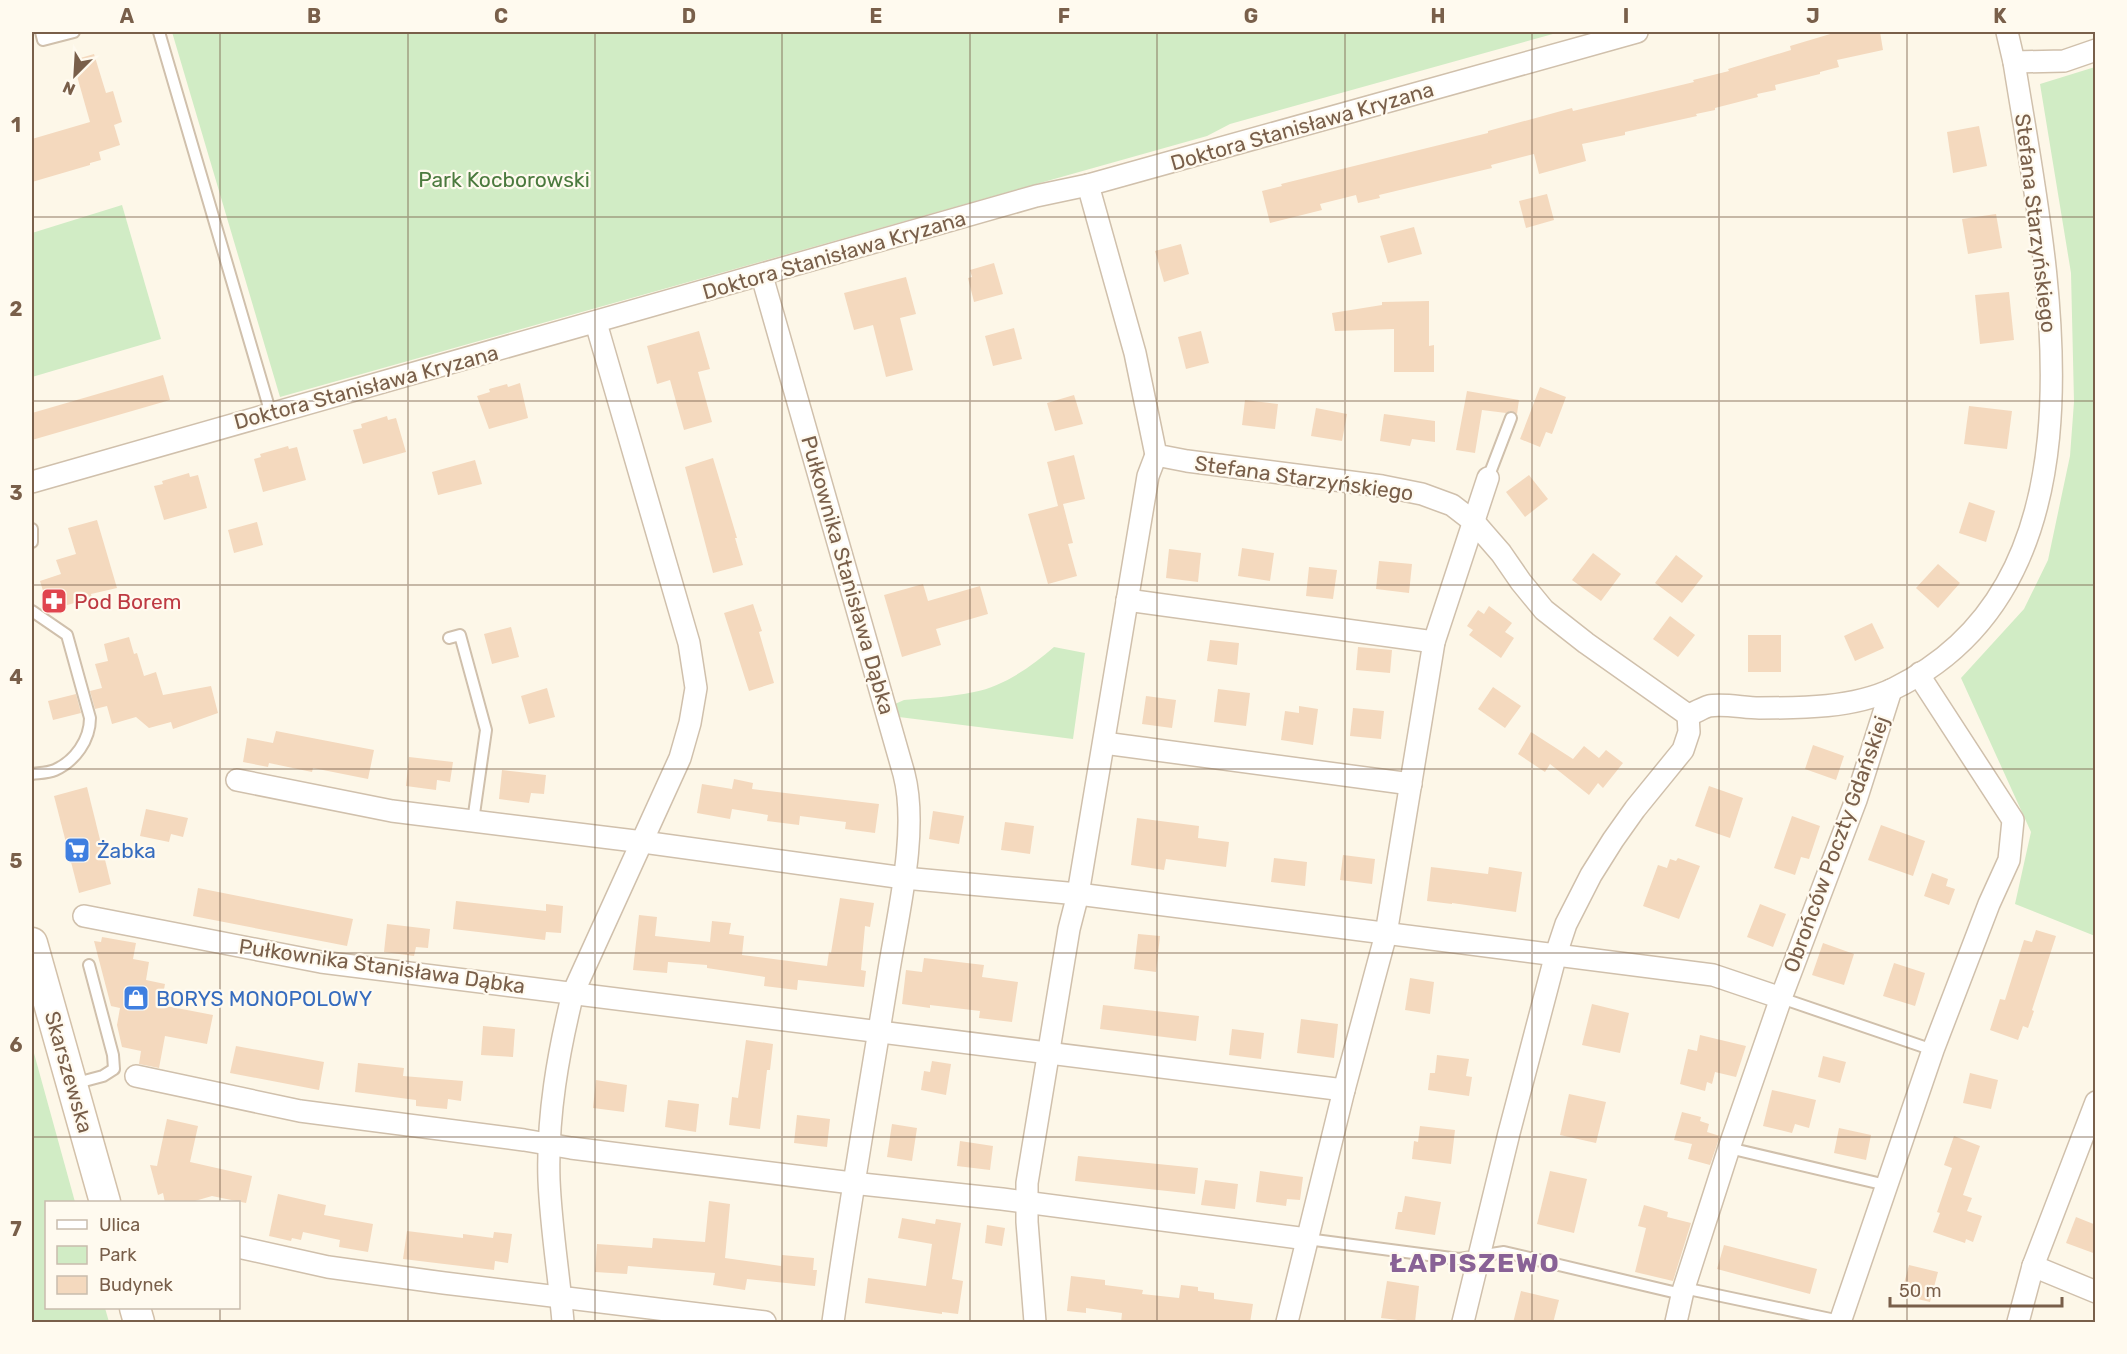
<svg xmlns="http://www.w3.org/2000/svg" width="2127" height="1354" font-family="Rubik,sans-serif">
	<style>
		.green { fill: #d1ecc5 }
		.building { fill: #f4d9be }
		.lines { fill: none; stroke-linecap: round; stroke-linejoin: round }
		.lane-casing { stroke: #d0c0ac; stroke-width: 14 }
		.street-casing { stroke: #d0c0ac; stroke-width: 24 }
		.secondary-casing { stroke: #d3c1aa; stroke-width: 33 }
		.lane { stroke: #fff; stroke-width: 10 }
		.street { stroke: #fff; stroke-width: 21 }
		.secondary { stroke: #fff; stroke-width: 30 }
		.grid { fill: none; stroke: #795f4a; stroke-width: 1.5; stroke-opacity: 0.55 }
		.labels { text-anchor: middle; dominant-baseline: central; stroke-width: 4.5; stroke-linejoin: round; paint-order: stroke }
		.street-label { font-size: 21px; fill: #795f4a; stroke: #fffaef }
		.park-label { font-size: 21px; fill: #4b7a3e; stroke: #fffaef }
		.health-label { font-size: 21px; fill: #be3a42; stroke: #fffaef; text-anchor: start }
		.shop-label { font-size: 21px; fill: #366cbe; stroke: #fffaef; text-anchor: start }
		.district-label { font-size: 27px; font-weight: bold; letter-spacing: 1.5px; fill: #896296; stroke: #fffaef }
		.neatline { fill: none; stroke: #795f4a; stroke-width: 2 }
		.grid-label { font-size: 20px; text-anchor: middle; font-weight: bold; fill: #795f4a }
	</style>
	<rect width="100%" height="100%" fill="#fdf7e8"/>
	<!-- green -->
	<g class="green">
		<polygon points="172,32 1560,32 1230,124 1207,136 280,397"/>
		<polygon points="2095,67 2096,67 2095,936 2015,904 2031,832 1961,678 2024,609 2048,560 2070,456 2074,402 2071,273 2040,84"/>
		<polygon points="122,205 161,339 32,377 32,233"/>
		<path d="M1054,647L1085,653L1073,739L899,717L895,704L904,700C927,698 951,697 974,692C1004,686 1031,667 1054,647Z"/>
		<polygon points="32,1046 75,1202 46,1202 46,1308 105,1308 109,1322 32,1322"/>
	</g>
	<!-- building -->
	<g class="building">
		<polygon points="1837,32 1880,32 1883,50 1837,60 1839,67 1820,72 1820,74 1775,85 1776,90 1757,94 1758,97 1715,108 1715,110 1696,114 1697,116 1625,132 1625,135 1582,144 1586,161 1539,174 1534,154 1491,165 1492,168 1379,195 1380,198 1358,203 1356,195 1320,204 1322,210 1270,223 1262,191 1282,186 1281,184 1488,133 1488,131 1572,108 1573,111 1694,82 1693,80 1729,71 1728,69 1791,50 1790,46"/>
		<polygon points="94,54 106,93 113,91 122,122 114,125 120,145 99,152 101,160 90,163 90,165 32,182 32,139 90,122 75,69 80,67 77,59"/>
		<polygon points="1979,126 1987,166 1953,173 1947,132"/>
		<polygon points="1547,194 1554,220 1526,228 1519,201"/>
		<polygon points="1996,214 2002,248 1968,254 1962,219"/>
		<polygon points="1414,227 1422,254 1388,263 1380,236"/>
		<polygon points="1181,244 1189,274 1164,282 1155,251"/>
		<polygon points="994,263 1003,294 974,302 968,278 972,277 970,270"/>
		<polygon points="906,277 916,314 900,318 913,370 886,377 873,325 854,330 844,293"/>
		<polygon points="2009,292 2014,340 1980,344 1975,295"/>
		<polygon points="1429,301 1429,346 1434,345 1434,372 1394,372 1394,329 1335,331 1332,313 1382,305 1382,302"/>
		<polygon points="1014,328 1022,359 993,366 985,336"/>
		<polygon points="699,331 710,369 698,372 712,422 684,430 670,380 657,384 647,346"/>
		<polygon points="1201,331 1209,363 1186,369 1178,337"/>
		<polygon points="163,375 170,400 32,440 32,413"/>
		<polygon points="520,383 528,418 489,429 477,396 490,392 489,389 507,384 508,387"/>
		<polygon points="1540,387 1566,397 1552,434 1546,432 1540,447 1520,439"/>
		<polygon points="1467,391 1519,400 1517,414 1510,411 1506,413 1482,410 1475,453 1456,450"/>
		<polygon points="1074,395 1083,424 1055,431 1047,403"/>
		<polygon points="1245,400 1278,404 1275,429 1242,425"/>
		<polygon points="1969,406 2012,411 2007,449 1964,444"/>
		<polygon points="1316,408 1347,414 1342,441 1311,436"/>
		<polygon points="1384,414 1435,421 1435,442 1412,439 1410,446 1380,441"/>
		<polygon points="387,416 388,420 396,418 406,452 363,464 353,430 362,428 361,424"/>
		<polygon points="288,446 289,449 297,447 306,480 263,492 254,459 261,457 260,454"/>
		<polygon points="1074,455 1085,499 1063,504 1073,543 1068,544 1077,576 1048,584 1028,514 1058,506 1047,462"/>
		<polygon points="713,458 737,538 735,538 743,565 713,573 685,467"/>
		<polygon points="475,460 482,484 438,495 432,472"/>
		<polygon points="189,473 190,477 198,475 207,508 164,520 154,486 163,484 162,481"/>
		<polygon points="1529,475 1548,499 1525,517 1506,492"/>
		<polygon points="1969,502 1995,511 1986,542 1959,533"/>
		<polygon points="97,520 117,588 91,594 92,598 46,611 41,595 44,594 40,581 61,574 56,560 76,554 68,528"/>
		<polygon points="257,522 263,545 234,553 228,530"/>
		<polygon points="1242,548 1274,553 1270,581 1238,576"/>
		<polygon points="1169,549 1201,553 1198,582 1166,578"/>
		<polygon points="1593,553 1621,574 1601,601 1572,580"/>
		<polygon points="1676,555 1703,576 1682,603 1655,583"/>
		<polygon points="1379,561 1412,564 1409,593 1376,589"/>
		<polygon points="1938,564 1960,583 1938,608 1916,588"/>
		<polygon points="1309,567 1337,570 1333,599 1306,596"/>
		<polygon points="923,584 928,601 980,586 988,614 936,629 941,645 902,657 884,595"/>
		<polygon points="753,604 762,631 759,632 774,683 749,691 724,613"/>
		<polygon points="1489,606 1512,623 1505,632 1514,638 1501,658 1469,635 1473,630 1467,626 1478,610 1484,614"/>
		<polygon points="1670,616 1695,635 1678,657 1653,639"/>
		<polygon points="1872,623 1884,648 1855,661 1844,636"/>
		<polygon points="511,627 519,657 492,664 484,634"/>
		<rect x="1748" y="635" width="33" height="37"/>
		<polygon points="129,637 134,654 137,653 144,676 156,672 163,695 211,686 218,713 173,729 171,722 149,728 136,717 112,724 107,706 95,709 90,691 102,688 95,664 108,661 104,644"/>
		<polygon points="1210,640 1239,643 1237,665 1207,661"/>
		<polygon points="1358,647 1392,650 1390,673 1356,670"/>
		<polygon points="1493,687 1521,706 1505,728 1478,709"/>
		<polygon points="547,688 555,717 529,724 521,696"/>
		<polygon points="1218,689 1250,693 1246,726 1214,722"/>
		<polygon points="76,694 81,713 53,720 48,701"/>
		<polygon points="1146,696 1176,700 1172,728 1142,724"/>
		<polygon points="1299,706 1318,709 1313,745 1281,740 1285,711 1299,713"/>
		<polygon points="1353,708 1384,711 1381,739 1350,736"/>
		<polygon points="276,731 374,750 368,779 313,768 312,772 269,763 268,767 243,762 247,738 273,743"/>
		<polygon points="1531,732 1573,759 1584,746 1599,758 1606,750 1623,763 1603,788 1598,783 1589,795 1550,764 1545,772 1518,754"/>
		<polygon points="1813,745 1844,756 1836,780 1805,769"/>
		<polygon points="409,757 453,762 450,782 437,780 436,790 406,786"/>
		<polygon points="502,770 546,775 544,794 531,793 529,803 499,799"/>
		<polygon points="734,779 753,783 752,789 879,804 875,833 845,829 846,822 800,816 799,825 767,821 768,815 732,809 730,819 697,813 702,784 732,789"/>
		<polygon points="1709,786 1743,798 1730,838 1695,826"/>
		<polygon points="87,787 111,884 79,893 54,796"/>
		<polygon points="146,809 188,818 183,837 171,834 169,842 140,836"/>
		<polygon points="933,811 964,816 959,844 929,839"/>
		<polygon points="1792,816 1820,826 1809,859 1801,857 1795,875 1774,868"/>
		<polygon points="1137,818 1199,826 1198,838 1229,842 1226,867 1166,859 1164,870 1131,865"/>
		<polygon points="1005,822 1034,826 1030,854 1001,850"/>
		<polygon points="1881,825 1925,841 1913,876 1868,860"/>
		<polygon points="1343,855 1375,859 1372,884 1340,880"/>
		<polygon points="1274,858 1307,862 1305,886 1271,882"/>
		<polygon points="1678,858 1700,866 1679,919 1643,906 1658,865 1667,868 1670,859 1676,861"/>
		<polygon points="1431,867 1488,874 1489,867 1522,872 1516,912 1452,903 1452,904 1427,901"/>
		<polygon points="1932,873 1948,879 1946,886 1955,889 1949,905 1924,896"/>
		<polygon points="198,888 353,919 347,946 193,916"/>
		<polygon points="840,898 874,903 870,927 865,926 861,970 866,971 864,987 798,980 797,990 764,986 765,977 707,968 707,965 668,962 667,973 633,970 639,915 657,917 655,936 710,942 712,921 731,923 729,934 744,936 742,955 827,966 829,952 831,953"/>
		<polygon points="456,901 546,911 546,904 563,906 561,933 546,932 545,940 453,929"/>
		<polygon points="1760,904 1786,914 1773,947 1747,937"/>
		<polygon points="387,924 430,929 428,948 416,947 414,956 384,952"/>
		<polygon points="2036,930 2056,936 2032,1010 2034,1011 2028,1028 2023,1026 2018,1040 1990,1030 2000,999 2005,1000 2024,940 2032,942"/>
		<polygon points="1138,934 1160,936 1156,972 1134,969"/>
		<polygon points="102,937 136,943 133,959 149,962 146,980 165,984 161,1005 213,1015 207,1044 165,1036 159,1068 139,1064 141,1051 122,1047 117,1025 120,1008 111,1006 94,941 101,942"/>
		<polygon points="1823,943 1854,954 1844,985 1812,975"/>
		<polygon points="924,958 984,965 982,977 1018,982 1012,1022 979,1018 980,1011 930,1005 930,1008 902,1004 906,970 922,972"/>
		<polygon points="1894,963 1925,973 1915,1006 1883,996"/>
		<polygon points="1410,978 1434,982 1430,1014 1405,1010"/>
		<polygon points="1592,1004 1629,1013 1620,1053 1582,1045"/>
		<polygon points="1103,1005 1199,1016 1196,1041 1100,1029"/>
		<polygon points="1301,1019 1338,1024 1334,1058 1297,1053"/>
		<polygon points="483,1026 515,1029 513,1057 481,1055"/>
		<polygon points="1232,1029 1264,1033 1261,1059 1229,1055"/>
		<polygon points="1700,1035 1746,1046 1736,1077 1715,1072 1712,1084 1707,1082 1705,1091 1680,1084 1688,1049 1697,1051"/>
		<polygon points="746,1040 773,1044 770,1070 767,1070 760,1129 729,1125 732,1097 738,1098"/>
		<polygon points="236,1046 324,1062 319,1090 230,1073"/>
		<polygon points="1437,1055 1469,1059 1466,1076 1472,1077 1469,1096 1428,1090 1430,1073 1435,1073"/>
		<polygon points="1823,1056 1846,1062 1840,1083 1818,1077"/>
		<polygon points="932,1061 951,1064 946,1095 921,1090 924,1071 930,1072"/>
		<polygon points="358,1063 404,1068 403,1076 463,1081 461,1101 448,1099 447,1109 416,1106 416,1100 355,1092"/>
		<polygon points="1970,1073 1998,1080 1991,1109 1963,1103"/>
		<polygon points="596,1080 627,1085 624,1112 593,1108"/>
		<polygon points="1772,1090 1816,1100 1809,1128 1795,1124 1792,1133 1763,1126"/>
		<polygon points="1569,1094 1606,1102 1596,1143 1560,1135"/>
		<polygon points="668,1100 699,1104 696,1132 665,1127"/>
		<polygon points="1682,1112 1701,1117 1700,1121 1709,1124 1707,1132 1720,1136 1710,1165 1688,1159 1692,1144 1674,1140"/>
		<polygon points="797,1115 830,1119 827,1147 794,1143"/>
		<polygon points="167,1119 198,1126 190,1162 252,1176 246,1203 212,1196 188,1203 165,1203 163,1193 158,1195 150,1165 157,1166"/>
		<polygon points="892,1124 917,1128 912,1161 887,1157"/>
		<polygon points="1420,1126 1455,1130 1451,1164 1412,1159 1414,1141 1418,1142"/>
		<polygon points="1839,1128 1871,1135 1866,1160 1834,1153"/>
		<polygon points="1954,1136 1980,1146 1963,1195 1972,1198 1967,1211 1982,1216 1973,1242 1966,1239 1965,1243 1933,1232 1940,1213 1937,1212 1952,1168 1944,1165"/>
		<polygon points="960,1141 993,1146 990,1170 957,1166"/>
		<polygon points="1078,1156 1198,1168 1195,1194 1075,1181"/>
		<polygon points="1260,1171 1303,1177 1300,1200 1287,1199 1286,1206 1256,1202"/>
		<polygon points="1550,1171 1587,1179 1574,1233 1537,1224"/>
		<polygon points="1205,1180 1238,1184 1235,1209 1201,1205"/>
		<polygon points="278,1194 326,1205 324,1215 373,1224 368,1252 339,1247 340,1240 303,1232 301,1240 292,1238 291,1241 269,1236"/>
		<polygon points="1405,1196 1441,1202 1435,1235 1395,1229 1398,1212 1402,1212"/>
		<polygon points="709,1201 730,1204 725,1258 781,1266 782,1255 814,1258 813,1270 817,1270 815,1286 747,1279 745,1290 713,1285 715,1273 628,1266 627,1274 595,1272 597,1244 652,1248 653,1238 705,1242"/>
		<polygon points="1644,1205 1668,1212 1667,1217 1691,1223 1673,1281 1635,1272 1646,1228 1638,1226"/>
		<polygon points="2076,1217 2096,1225 2096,1254 2066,1243"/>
		<polygon points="902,1218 935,1224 936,1219 961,1223 952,1279 963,1281 958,1314 942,1312 942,1314 865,1303 868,1278 926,1286 932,1244 898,1238"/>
		<polygon points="987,1225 1005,1228 1002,1246 985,1243"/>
		<polygon points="407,1231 463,1238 463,1234 493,1238 494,1232 512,1234 508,1263 495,1261 494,1270 403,1259"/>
		<polygon points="1724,1245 1817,1269 1810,1294 1717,1269"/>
		<polygon points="1909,1265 1938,1272 1930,1302 1901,1295"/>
		<polygon points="1071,1276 1105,1280 1105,1285 1143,1290 1142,1294 1179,1298 1181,1285 1198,1287 1198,1291 1214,1293 1214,1299 1253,1304 1250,1323 1121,1323 1122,1313 1086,1308 1086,1313 1067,1311"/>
		<polygon points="1387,1281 1419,1286 1415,1322 1381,1318"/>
		<polygon points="1521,1291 1559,1300 1553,1323 1513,1323"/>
	</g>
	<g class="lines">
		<!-- lane casing -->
		<g class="lane-casing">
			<g id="lane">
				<polyline points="41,32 43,40 74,32"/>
				<polyline points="159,32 271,414"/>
				<polyline points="1488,478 1511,418"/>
				<polyline points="32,529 32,542"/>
				<path d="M32,611L67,635L90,718C90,740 75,761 55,770C48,773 39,773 32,774"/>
				<polyline points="449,638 460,635 486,730 473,821"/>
				<polyline points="1781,998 1933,1050"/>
				<polyline points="73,1084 103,1076 114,1069 113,1055 89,965"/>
				<polyline points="1729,1148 1886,1185"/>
				<polyline points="1307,1239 1459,1259 1504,1252 1673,1292 1693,1290 1840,1321"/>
			</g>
		</g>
		<!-- street casing -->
		<g class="street-casing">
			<g id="street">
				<polyline points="2014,62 2064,61 2096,50"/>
				<path d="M1088,185L1135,353L1156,455L1187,461L1382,486L1422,494L1452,505L1474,522L1501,553L1521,582L1544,610L1586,643L1688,715C1695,713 1702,708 1709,706C1722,703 1745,708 1759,708C1802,708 1853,708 1893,689C2121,579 2045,259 2014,62L2007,32"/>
				<path d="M762,276L904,774C919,832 897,917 888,976C869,1092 849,1207 833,1322"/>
				<path d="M32,482C366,385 702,294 1036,196L1088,185L1637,32"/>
				<polyline points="1127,600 1434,642"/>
				<polyline points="1104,743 1411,784"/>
				<polyline points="237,780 392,811 643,842 904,878 1078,894 1713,975 1781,998"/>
				<polyline points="84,916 321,962 1344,1090"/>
				<polyline points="136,1076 300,1111 524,1140 571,1148 852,1183 1002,1199 1307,1239"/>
				<polyline points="238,1247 328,1267 444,1283 765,1322"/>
				<polyline points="2033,1266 2096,1292"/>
				<path d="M563,1322C559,1275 551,1228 549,1180C547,1116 558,1054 573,993L680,758L690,723L696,688L689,643L596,323"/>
				<polyline points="1035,1322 1027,1222 1027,1183 1069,929 1078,894 1148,476 1156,455"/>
				<polyline points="1287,1322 1344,1090 1386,934 1434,642 1488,478"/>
				<polyline points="1463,1322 1509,1133 1556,954 1566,924 1591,875 1613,840 1635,809 1683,750 1689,732 1688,715"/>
				<polyline points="1676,1322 1683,1291 1729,1148 1781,998 1856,800 1891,690"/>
				<polyline points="1840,1322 1933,1050 1989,904 2009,860 2013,820 1924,683 1920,673"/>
				<polyline points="2018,1322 2033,1266 2096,1102"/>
			</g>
		</g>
		<!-- secondary casing -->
		<g class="secondary-casing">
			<g id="secondary">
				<polyline points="32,943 105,1202"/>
				<polyline points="135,1308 139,1322"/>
			</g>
		</g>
		<!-- lane -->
		<use href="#lane" class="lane"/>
		<!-- street -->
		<use href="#street" class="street"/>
		<!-- secondary -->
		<use href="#secondary" class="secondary"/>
	</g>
	<!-- grid -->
	<path class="grid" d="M220,32V1202M408,32V1322M595,32V1322M782,32V1322M970,32V1322M1157,32V1322M1345,32V1322M1532,32V1322M1719,32V1322M1907,32V1322M32,217H2096M32,401H2096M32,585H2096M32,769H2096M32,953H2096M32,1137H2096M220,1308V1322"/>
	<!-- icons -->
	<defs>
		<g id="pharmacy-square" transform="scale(1.35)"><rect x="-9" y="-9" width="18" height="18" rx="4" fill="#e0444e" stroke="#fffaef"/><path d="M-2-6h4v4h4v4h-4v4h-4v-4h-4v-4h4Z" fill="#fff"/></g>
		<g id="supermarket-square" transform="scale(1.35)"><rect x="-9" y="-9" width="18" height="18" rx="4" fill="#3f7fe0" stroke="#fffaef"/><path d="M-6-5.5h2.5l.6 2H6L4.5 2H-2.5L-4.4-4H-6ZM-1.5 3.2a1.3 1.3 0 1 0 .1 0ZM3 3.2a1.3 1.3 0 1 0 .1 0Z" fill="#fff"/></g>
		<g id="shop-square" transform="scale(1.35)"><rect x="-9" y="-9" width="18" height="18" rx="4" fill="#3f7fe0" stroke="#fffaef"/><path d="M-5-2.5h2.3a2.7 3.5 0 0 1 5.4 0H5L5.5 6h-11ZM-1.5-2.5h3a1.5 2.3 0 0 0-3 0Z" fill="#fff"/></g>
	</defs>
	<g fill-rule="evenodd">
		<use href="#pharmacy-square" x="54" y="601"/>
		<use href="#supermarket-square" x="77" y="850"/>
		<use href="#shop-square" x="136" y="998"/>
	</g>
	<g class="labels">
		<!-- street labels -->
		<g class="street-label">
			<text transform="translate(1302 126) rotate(-16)">Doktora Stanisława Kryzana</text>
			<text transform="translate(2036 223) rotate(83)">Stefana Starzyńskiego</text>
			<text transform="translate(834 255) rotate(-16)">Doktora Stanisława Kryzana</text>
			<text transform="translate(366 387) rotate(-15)">Doktora Stanisława Kryzana</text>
			<text transform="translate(1304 478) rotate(8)">Stefana Starzyńskiego</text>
			<text transform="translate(848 575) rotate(74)">Pułkownika Stanisława Dąbka</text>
			<text transform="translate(1836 844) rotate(-70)">Obrońców Poczty Gdańskiej</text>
			<text transform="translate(382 966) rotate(8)">Pułkownika Stanisława Dąbka</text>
			<text transform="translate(69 1072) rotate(74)">Skarszewska</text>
		</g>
		<!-- park labels -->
		<g class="park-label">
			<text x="504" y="179">Park Kocborowski</text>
		</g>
		<!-- health labels -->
		<g class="health-label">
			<text x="74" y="601">Pod Borem</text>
		</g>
		<!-- shop labels -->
		<g class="shop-label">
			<text x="97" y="850">Żabka</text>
			<text x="156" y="998">BORYS MONOPOLOWY</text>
		</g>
		<!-- district labels -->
		<g class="district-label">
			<text x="1475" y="1263">ŁAPISZEWO</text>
		</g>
	</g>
	<!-- border -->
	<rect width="2127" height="1354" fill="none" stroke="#fffaef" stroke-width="66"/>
	<!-- legend -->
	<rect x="45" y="1201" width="195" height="108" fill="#fffaef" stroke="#c9bcad" stroke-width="1.5"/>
	<rect x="57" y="1220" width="30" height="9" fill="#ffffff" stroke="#c9bcad" stroke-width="1.5"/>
	<text x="99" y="1231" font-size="18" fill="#795f4a">Ulica</text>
	<rect x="57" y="1246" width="30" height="18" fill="#d1ecc5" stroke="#c9bcad" stroke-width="1.5"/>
	<text x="99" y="1261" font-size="18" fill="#795f4a">Park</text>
	<rect x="57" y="1276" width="30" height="18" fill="#f4d9be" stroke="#c9bcad" stroke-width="1.5"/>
	<text x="99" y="1291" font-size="18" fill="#795f4a">Budynek</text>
	<!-- north arrow -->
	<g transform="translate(75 75) rotate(204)" stroke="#fffaef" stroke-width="4.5" paint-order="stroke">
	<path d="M0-4.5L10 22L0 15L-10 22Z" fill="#795f4a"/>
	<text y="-9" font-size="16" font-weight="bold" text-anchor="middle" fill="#795f4a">N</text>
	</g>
	<!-- scale -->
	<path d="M1890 1297v9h172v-9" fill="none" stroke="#795f4a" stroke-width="3"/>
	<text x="1899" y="1297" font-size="18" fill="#795f4a" stroke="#fffaef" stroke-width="4.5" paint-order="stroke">50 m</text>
	<rect x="33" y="33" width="2061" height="1288" class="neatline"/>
	<g class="grid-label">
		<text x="127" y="23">A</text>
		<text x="314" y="23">B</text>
		<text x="501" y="23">C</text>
		<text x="689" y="23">D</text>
		<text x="876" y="23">E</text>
		<text x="1064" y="23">F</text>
		<text x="1251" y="23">G</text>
		<text x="1438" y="23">H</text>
		<text x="1626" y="23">I</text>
		<text x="1813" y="23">J</text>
		<text x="2000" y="23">K</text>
		<text x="16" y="132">1</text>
		<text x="16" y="316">2</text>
		<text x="16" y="500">3</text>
		<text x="16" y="684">4</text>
		<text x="16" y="868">5</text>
		<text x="16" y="1052">6</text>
		<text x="16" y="1236">7</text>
	</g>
</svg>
